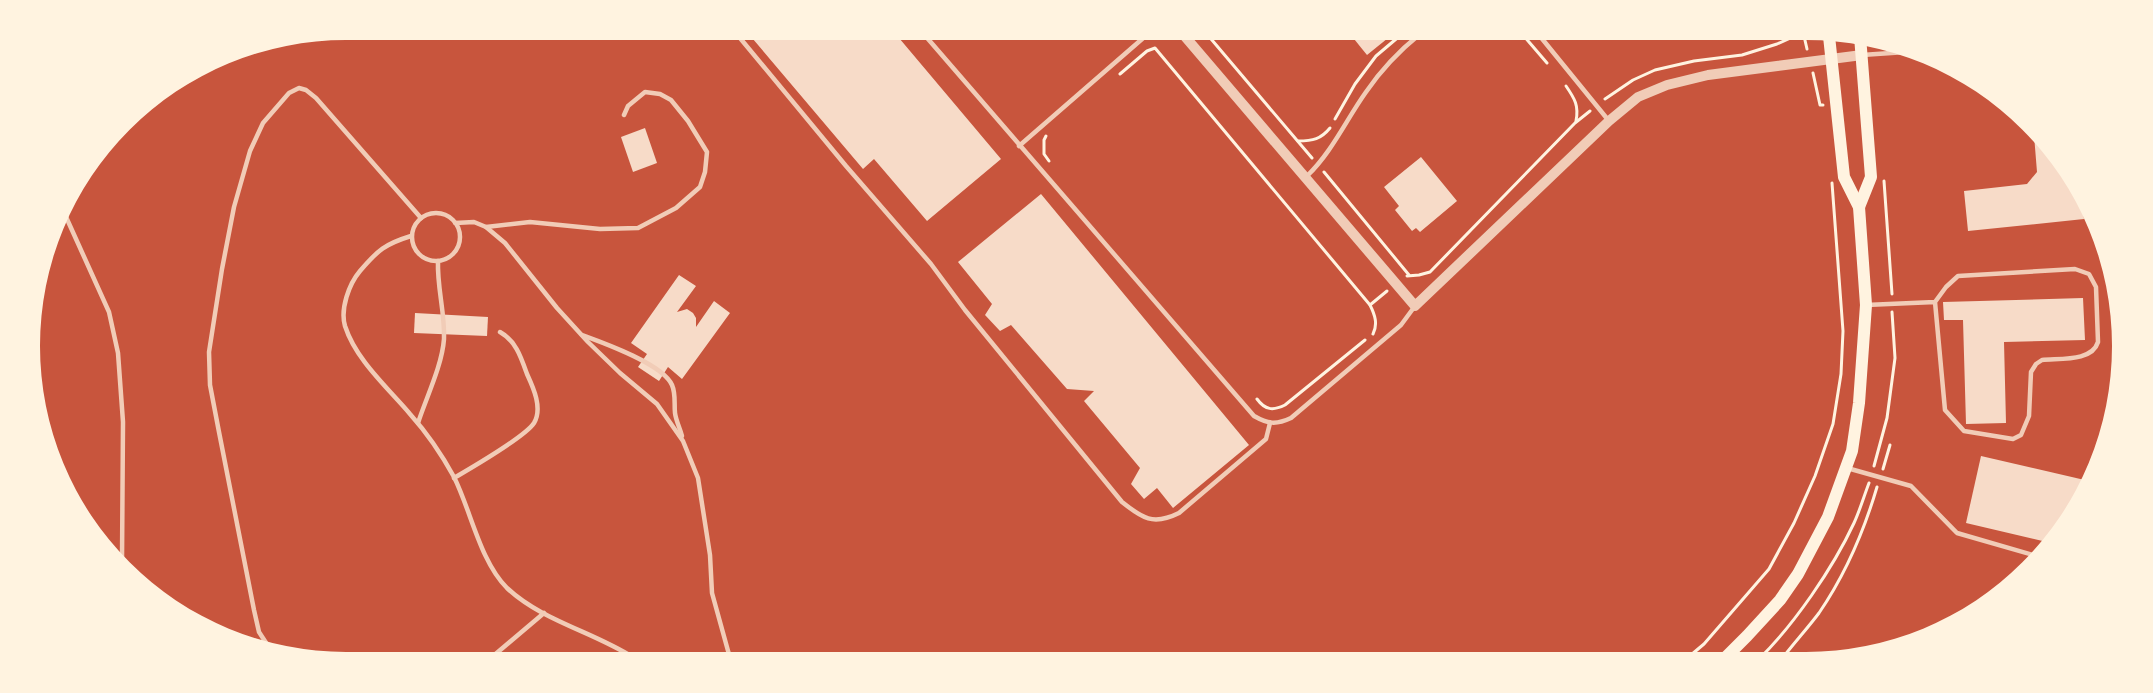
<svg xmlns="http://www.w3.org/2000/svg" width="2153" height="693" font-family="Jost,sans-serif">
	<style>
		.building { fill: #f7dbc8 }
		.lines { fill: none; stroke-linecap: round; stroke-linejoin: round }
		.path { stroke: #fff3e0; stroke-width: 3 }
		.service { stroke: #f1ccb7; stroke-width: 4.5 }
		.tertiary { stroke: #f1ccb7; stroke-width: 10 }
		.secondary { stroke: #fff3e0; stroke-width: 12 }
	</style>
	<rect width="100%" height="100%" fill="#c8553d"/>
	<!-- building -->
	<g class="building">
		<polygon points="747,32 894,32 1001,159 927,221 874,159 863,169"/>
		<polygon points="1350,34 1393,34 1367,55"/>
		<polygon points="645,128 657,163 633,172 621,137"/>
		<polygon points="2034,135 2070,171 2082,202 2084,219 1968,231 1964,191 2027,184 2037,172"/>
		<polygon points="1421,157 1457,201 1420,232 1416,228 1412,231 1395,210 1399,206 1384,187"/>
		<polygon points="1041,194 1249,445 1173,508 1157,488 1144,499 1131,484 1140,468 1084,401 1094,391 1067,389 1011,325 1000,331 985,315 992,304 958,262"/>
		<polygon points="679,275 696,286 677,312 687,309 693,313 696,318 696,327 714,301 730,313 682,379 668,367 659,381 638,367 647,354 631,343"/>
		<polygon points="2083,298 2085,340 2004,342 2006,423 1966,424 1963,320 1944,320 1943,302"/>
		<polygon points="415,313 488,317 487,336 414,333"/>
		<polygon points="1981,456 2089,481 2081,504 2051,543 1966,523"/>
	</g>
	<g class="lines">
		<!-- path -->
		<g class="path">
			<polyline points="1206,33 1312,158"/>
			<polyline points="1523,35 1547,63"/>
			<polyline points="1804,36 1807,49"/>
			<polyline points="1813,73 1820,105 1823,105"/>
			<path d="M1120,74L1147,51L1155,48L1370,305C1375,315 1378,324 1373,334"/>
			<path d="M1566,86C1575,99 1579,106 1576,121"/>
			<polyline points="1605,99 1633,80 1655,70 1694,61 1742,55 1777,44 1795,36"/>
			<polyline points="1335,119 1355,84 1376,56 1402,34"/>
			<polyline points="1046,136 1044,140 1044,154 1049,161"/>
			<path d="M1298,141C1313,141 1321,139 1330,128"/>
			<polyline points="1324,172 1409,275"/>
			<polyline points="1884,181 1892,294"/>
			<polyline points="1407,276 1419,275 1430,272 1575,123 1590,111"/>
			<polyline points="1370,305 1387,291"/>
			<path d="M1257,399C1265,410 1273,411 1285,405L1365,340"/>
			<polyline points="1874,466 1887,418 1895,358 1892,312"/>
			<polyline points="1883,469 1890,445"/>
			<polyline points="1685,660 1704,644 1769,569 1794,523 1815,476 1833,424 1841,374 1843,331 1832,183"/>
			<path d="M1758,660C1794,625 1833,568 1854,523C1860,510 1864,496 1869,483"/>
			<path d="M1781,660C1793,644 1807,629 1819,613C1845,575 1864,531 1877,487"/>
		</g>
		<!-- service -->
		<g class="service">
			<path d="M735,32L846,166L931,264L965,310L1122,502C1142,518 1153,526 1179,513L1266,439L1270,423"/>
			<path d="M922,32L1254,416C1268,424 1276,425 1291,418L1401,325L1415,306"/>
			<polyline points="1539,35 1609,121"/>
			<polyline points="1862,55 1906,52"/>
			<polyline points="1019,146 1149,33"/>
			<path d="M1307,176C1332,152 1346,120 1366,92C1381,70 1399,51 1420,34"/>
			<polyline points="62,208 109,312 118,353 123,422 122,561"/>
			<circle cx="436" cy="237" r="24"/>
			<polyline points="455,223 474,222 486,227 505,243 557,308 588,342 620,373 657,404 683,441 698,478 710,555 712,593 730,658"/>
			<polyline points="486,227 530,222 600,229 638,228 676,208 700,187 705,172 707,152 688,121 671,100 660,94 645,92 628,106 624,115"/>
			<path d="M411,236C385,244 378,250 360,271C349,284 340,309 345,326C356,360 387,387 410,414C427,433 442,455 454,477C471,511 480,561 507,588C542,621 594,632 634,658"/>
			<path d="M1866,305L1935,302L1946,287L1958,276L2075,269L2089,274L2096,287L2098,342C2092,362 2059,358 2042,360L2036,364L2031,372L2029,416L2021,435L2013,439L1964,431L1945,410L1935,302"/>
			<path d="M582,335C604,343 663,364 672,385C676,394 674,404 675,413C676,421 680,428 682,436"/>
			<path d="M418,423C426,398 442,366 444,339C445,312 437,288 438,261"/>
			<polyline points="1847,468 1911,486 1957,533 2040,557"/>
			<path d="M454,478C471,468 525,437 534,423C543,408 533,387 527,374C521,357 516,341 500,332"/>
			<polyline points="272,652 259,632 254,610 219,432 210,385 209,352 222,269 234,207 250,151 263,123 289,93 299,88 306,90 316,98 421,218"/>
			<polyline points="492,657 544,613"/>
		</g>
		<!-- tertiary -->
		<polyline class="tertiary" points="1182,33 1415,306 1609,121 1638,97 1667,85 1708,75 1862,55"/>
		<!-- secondary -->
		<g class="secondary">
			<polyline points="1859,207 1871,177 1860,36"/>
			<polyline points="1723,660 1747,636 1780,600 1798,574 1828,517 1852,451 1859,403 1866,305 1859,207 1844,177 1829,36"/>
		</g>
	</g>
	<!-- crop -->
	<path d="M0 0H2153V693H0ZM346 40H1806A306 306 0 0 1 2112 346V346A306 306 0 0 1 1806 652H346A306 306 0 0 1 40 346V346A306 306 0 0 1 346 40Z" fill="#fff3e0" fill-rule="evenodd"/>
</svg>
